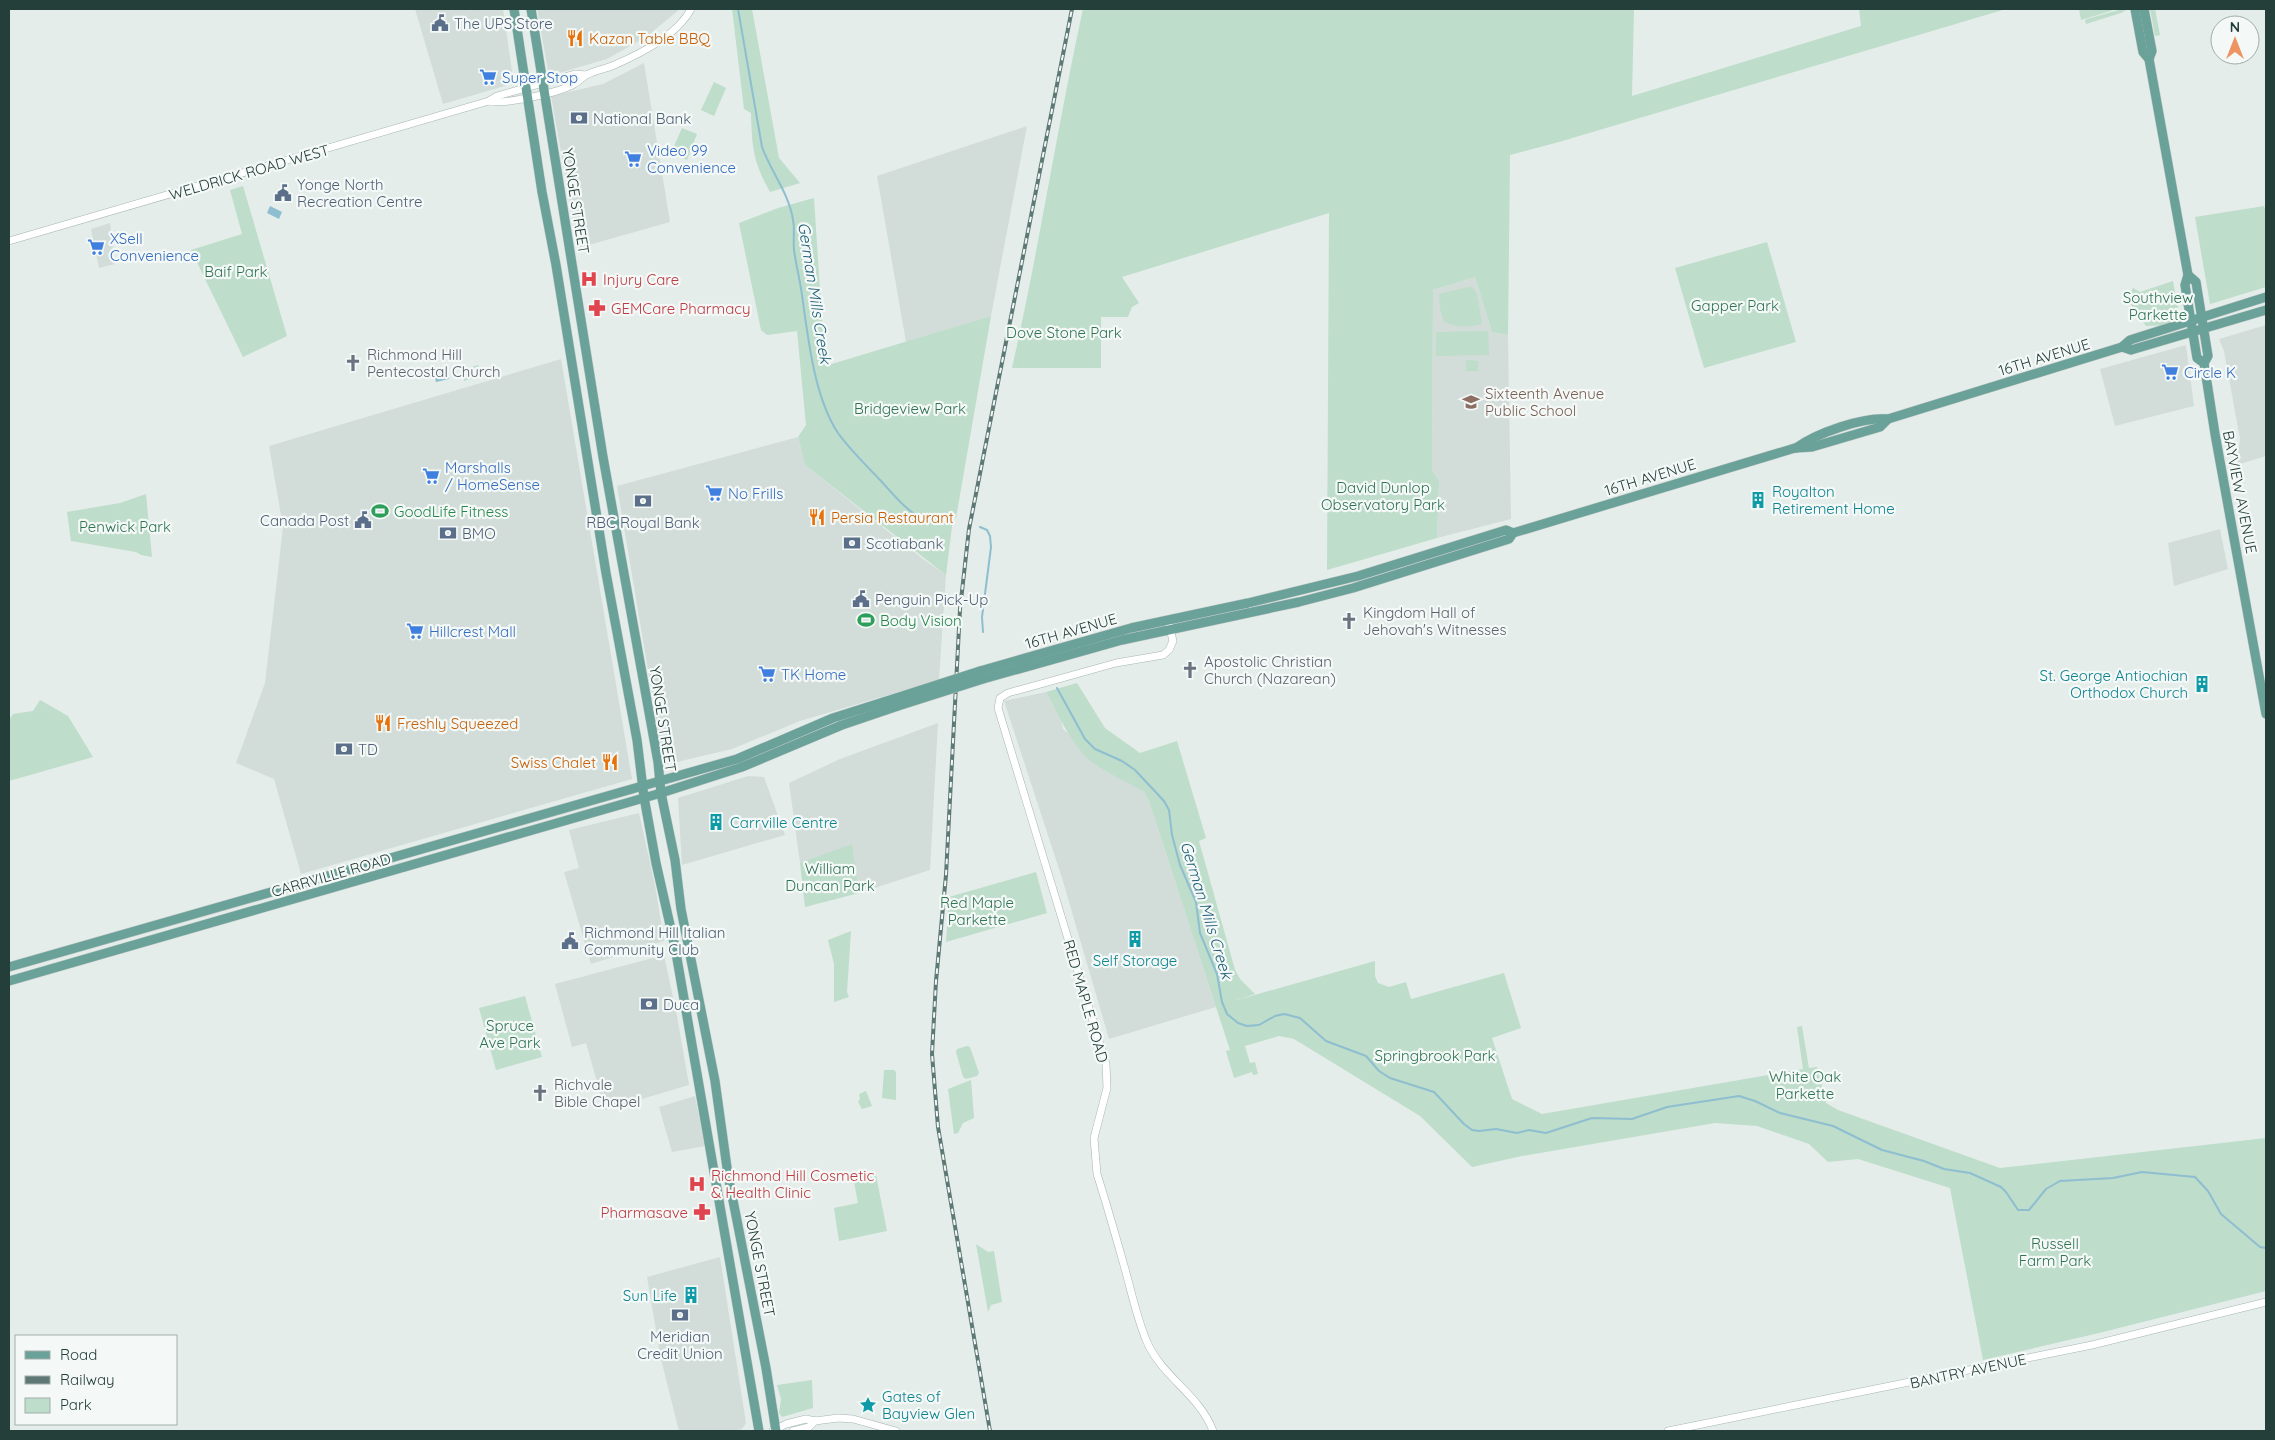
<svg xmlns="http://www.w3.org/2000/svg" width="2275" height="1440" font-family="Quicksand,sans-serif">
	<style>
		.built { fill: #d2ddd9 }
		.green { fill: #beddca }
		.water { fill: #8ebed0 }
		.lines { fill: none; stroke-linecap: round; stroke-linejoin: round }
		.stream { stroke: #8ebed0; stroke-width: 2 }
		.minor-casing { stroke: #a7b5b2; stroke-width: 8 }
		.major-casing { stroke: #c2c9c8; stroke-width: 10 }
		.minor { stroke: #fff; stroke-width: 7 }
		.major { stroke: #6aa199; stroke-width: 9 }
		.rail-casing { stroke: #5e7975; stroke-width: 4 }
		.rail { stroke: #f4f9f7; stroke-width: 2; stroke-dasharray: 5.5; stroke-linecap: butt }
		.major-bridge-casing { stroke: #c2c9c8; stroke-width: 10; stroke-linecap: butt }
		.major-bridge { stroke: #6aa199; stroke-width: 9 }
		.labels { text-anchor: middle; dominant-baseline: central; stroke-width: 4.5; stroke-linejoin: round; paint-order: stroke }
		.service-label { font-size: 15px; fill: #4e5e75; stroke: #f4f9f7; text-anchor: start }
		.food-label { font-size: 15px; fill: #c56008; stroke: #f4f9f7; text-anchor: start }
		.shop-label { font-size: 15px; fill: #366cbe; stroke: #f4f9f7; text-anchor: start }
		.street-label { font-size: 15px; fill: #243e3a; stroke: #f4f9f7 }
		.park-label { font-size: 15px; fill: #2f7352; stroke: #f4f9f7 }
		.health-label { font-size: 15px; fill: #be3a42; stroke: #f4f9f7; text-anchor: start }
		.worship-label { font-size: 15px; fill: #5b616d; stroke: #f4f9f7; text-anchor: start }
		.education-label { font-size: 15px; fill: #785e54; stroke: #f4f9f7; text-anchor: start }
		.culture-label { font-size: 15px; fill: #0d838f; stroke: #f4f9f7; text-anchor: start }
		.leisure-label { font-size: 15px; fill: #27864d; stroke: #f4f9f7; text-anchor: start }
		.water-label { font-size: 16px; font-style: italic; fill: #205f78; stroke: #f4f9f7 }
	</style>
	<rect width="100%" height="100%" fill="#e4edea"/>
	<!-- built -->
	<g class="built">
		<polygon points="415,9 503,9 513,78 508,85 443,104"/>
		<polygon points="537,9 680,9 646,37 607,59 549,76"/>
		<polygon points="644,63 670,222 578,248 551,96 603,84"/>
		<polygon points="1027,126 991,316 906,342 877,176"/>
		<polygon points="110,223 115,264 99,268 91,229"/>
		<polygon points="1475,277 1492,332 1508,335 1511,519 1437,538 1439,481 1432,470 1433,290"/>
		<polygon points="2266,325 2266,456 2237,465 2240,439 2224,351 2219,339"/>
		<polygon points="2186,345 2194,406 2115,426 2100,369"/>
		<polygon points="561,359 632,779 301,874 274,779 236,763 265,683 283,527 269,446"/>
		<polygon points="798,437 805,465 923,559 946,575 939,680 800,721 732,749 664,765 617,486"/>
		<polygon points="2220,529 2228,569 2174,586 2168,543"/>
		<polygon points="1046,692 1061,719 1063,729 1126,780 1144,792 1149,801 1216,1007 1109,1039 1062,878 1004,701"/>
		<polygon points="938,723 930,870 859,893 851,846 800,863 789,783 840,759"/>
		<polygon points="748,776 764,777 785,835 682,865 678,798"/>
		<polygon points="639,813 655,885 664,941 591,964 564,872 579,868 569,830"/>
		<polygon points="664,955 677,1016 689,1085 605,1110 586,1043 572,1047 555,984"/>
		<polygon points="695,1096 705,1146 672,1152 659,1107"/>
		<polygon points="720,1257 746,1423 742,1429 735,1431 679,1431 661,1359 647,1277"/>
	</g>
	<!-- green -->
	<g class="green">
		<path d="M732,9H752L779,158L800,183L770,192C753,161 752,148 751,113L744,109Z"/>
		<path d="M1083,9H1634L1632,96L1861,26L1859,9H2006L1559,142L1510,155L1508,335L1492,332L1475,277L1433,290L1432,470L1439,481L1437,538L1327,570L1329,213L1122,277L1139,303L1132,307L1128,317H1101V368H1012C1039,249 1057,128 1083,9Z"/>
		<polygon points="2079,9 2117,9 2081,20"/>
		<polygon points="2122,9 2128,9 2121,13 2086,24 2085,20 2087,19"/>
		<polygon points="2150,9 2155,9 2160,35 2155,36"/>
		<polygon points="714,82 726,88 714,116 701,110"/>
		<polygon points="682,128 697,134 687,160 671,153"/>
		<polygon points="243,186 287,336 243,357 191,250 242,234 230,190"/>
		<polygon points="814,198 825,366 991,316 956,518 953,518 946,575 805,465 798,437 806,425 797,331 767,335 761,330 739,223 778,208"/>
		<polygon points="2264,206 2266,213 2266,287 2210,304 2195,217"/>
		<polygon points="1767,242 1796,342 1704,368 1675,268"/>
		<polygon points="2173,281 2180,319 2167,325 2146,326 2127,299 2133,288 2140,292"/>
		<path d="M1468,287H1472L1477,294L1482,324C1468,327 1457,328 1444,322L1440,309L1439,294Z"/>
		<polygon points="1488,331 1489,355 1436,356 1436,332"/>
		<polygon points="1466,360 1478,361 1478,371 1466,371"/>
		<polygon points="478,365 479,368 474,370 476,377 464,381 461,370"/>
		<polygon points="146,494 152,557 141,555 136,552 71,541 67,512 120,503"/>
		<path d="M1077,683L1105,728L1140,753L1177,741L1206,838L1199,841L1235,970L1240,979L1255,994L1237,1000L1375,961V976L1378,983L1389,987L1406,982L1411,999L1504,973L1521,1028L1492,1038L1512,1099L1542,1114L1803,1069L1797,1027L1802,1026L1809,1068L1817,1067L1826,1103L1838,1110L2000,1168L2266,1138V1291L2099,1333L1983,1360L1950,1188L1858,1159L1828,1162L1809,1144L1757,1126L1715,1123L1522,1156L1472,1167L1420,1116L1294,1039L1279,1036L1245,1046L1250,1063L1255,1062L1258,1074L1253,1075L1252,1072L1234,1078L1226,1051L1230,1050L1149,801L1144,792C1130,783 1097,768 1087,758C1068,738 1059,715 1046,692Z"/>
		<polygon points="40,700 68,716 93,757 9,781 9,720 13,714 33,711"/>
		<polygon points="852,844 859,893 805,907 800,863"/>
		<polygon points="1036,872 1047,913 946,942 949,897"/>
		<polygon points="851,931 847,992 849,997 834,1002 834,964 828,940"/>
		<polygon points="525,996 542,1057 496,1070 479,1008"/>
		<polygon points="967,1046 970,1047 979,1073 977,1076 966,1079 963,1077 956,1052 957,1049"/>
		<polygon points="884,1070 894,1070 896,1072 896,1100 882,1098"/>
		<polygon points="971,1080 974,1118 963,1123 958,1133 954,1134 948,1089"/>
		<polygon points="866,1091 872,1106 862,1109 858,1102 860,1099 859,1094"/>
		<polygon points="876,1175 887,1231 839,1241 834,1208 858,1203 854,1182"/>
		<polygon points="976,1244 988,1252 994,1251 1002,1302 991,1305 988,1312"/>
		<polygon points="812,1380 813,1408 782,1417 779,1413 781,1399 777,1385"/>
	</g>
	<!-- water -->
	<g class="water">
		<polygon points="270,206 282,212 279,219 267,213"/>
		<polygon points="447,372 449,379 436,382 434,375"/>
	</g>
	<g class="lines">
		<!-- stream -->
		<g class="stream">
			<path d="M738,9L762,147C771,172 789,193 793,220C795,229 793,240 794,250C796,265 800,280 802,295C808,337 814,397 838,433C850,450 867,466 881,481C905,507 914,523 952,523"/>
			<polyline points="980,527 987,530 990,536 991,547 982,617 983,632"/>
			<polyline points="1057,688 1085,739 1095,749 1122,761 1135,770 1164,801 1169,810 1172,835 1180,865 1196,902 1200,933 1217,974 1222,1002 1227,1014 1238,1023 1247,1026 1259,1025 1275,1016 1284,1014 1300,1018 1326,1041 1366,1056 1379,1071 1390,1078 1434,1092 1464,1124 1472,1130 1479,1131 1496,1129 1517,1133 1529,1130 1546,1133 1592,1118 1632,1119 1667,1107 1739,1096 1755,1101 1780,1113 1833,1126 1882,1150 1924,1161 1944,1169 1970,1173 2001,1187 2006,1192 2018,1210 2029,1210 2046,1189 2060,1181 2113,1178 2142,1172 2195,1177 2208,1191 2221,1214 2260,1247 2266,1248"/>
		</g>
		<!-- minor casing -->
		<g class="minor-casing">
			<g id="minor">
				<path d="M489,101C504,105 561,92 574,84C579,82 582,77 586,75C594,71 604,69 612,66C638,55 677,36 691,9"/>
				<polyline points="9,241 489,101 497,96 575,74 586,75"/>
				<path d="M1168,620L1173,641L1169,650L1163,655L1116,663L1008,693L1000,698L998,708L1106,1064L1107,1088L1094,1138L1097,1174C1107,1205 1116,1237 1125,1269C1132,1294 1137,1319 1147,1342C1162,1377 1200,1395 1213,1431"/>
				<polyline points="773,1431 786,1424 806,1419 815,1421 838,1418 853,1419 896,1431"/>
				<polyline points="793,1431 809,1427 815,1421"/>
				<polyline points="1668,1431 2092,1345 2266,1302"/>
			</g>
		</g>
		<!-- major casing -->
		<g class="major-casing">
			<g id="major">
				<polyline points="514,9 542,192 556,265 606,573 637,740 644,797 656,863 675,947 759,1431"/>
				<polyline points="531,9 603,457 658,762 661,793 675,860 681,909 715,1081 728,1175 766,1368 776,1431"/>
				<polyline points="2135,9 2143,52 2149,59 2188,275 2185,285 2197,358 2204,363"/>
				<polyline points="2144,9 2152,51 2149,59"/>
				<polyline points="2188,275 2196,282 2208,356 2204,363 2215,434 2266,714"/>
				<polyline points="2122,347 2131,350 2266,310"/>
				<path d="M1796,448C1817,433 1862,417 1888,419L2122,347L2130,340L2266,297"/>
				<polyline points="980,671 1131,628 1248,603 1358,576 1506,530 1513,533"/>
				<polyline points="983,679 1122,640 1299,602 1353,588 1509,539 1513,533 1795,448 1812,447 1880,427 1888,419"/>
				<polyline points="9,967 737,759 833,718 896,698"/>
				<polyline points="9,981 661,793 742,767 842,725 898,706"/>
			</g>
		</g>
		<!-- minor -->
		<use href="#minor" class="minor"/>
		<!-- major -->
		<use href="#major" class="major"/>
		<!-- rail casing -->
		<g class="rail-casing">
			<polyline id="rail" points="990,1431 938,1127 932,1054 936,981 946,875 960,609 969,529 1072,9"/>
		</g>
		<!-- rail -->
		<use href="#rail" class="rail"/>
		<!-- major-bridge casing -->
		<g class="major-bridge-casing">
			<g id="major-bridge">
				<polyline points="896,698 980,671"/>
				<polyline points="898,706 983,679"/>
			</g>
		</g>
		<!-- major-bridge -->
		<use href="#major-bridge" class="major-bridge"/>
	</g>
	<!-- icons -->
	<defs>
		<g id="civic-bare" transform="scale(1.35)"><path d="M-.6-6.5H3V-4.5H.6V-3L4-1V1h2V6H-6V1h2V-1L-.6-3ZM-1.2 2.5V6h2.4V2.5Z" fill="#5c6f8a" stroke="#f4f9f7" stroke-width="2.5" paint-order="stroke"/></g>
		<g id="restaurant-bare" transform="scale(1.35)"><path d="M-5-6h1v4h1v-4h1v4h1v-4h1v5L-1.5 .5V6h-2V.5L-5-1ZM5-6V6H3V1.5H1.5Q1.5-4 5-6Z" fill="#e8710a" stroke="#f4f9f7" stroke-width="2.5" paint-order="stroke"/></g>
		<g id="supermarket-bare" transform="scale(1.35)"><path d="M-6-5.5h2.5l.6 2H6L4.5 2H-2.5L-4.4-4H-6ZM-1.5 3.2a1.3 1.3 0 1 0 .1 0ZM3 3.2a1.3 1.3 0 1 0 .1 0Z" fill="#3f7fe0" stroke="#f4f9f7" stroke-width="2.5" paint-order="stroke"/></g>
		<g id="bank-bare" transform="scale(1.35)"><path d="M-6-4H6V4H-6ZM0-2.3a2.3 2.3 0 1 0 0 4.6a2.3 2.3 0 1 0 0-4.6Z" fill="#5c6f8a" stroke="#f4f9f7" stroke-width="2.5" paint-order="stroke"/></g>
		<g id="hospital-bare" transform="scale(1.35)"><path d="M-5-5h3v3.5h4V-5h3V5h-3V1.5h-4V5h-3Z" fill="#e0444e" stroke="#f4f9f7" stroke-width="2.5" paint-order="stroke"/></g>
		<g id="pharmacy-bare" transform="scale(1.35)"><path d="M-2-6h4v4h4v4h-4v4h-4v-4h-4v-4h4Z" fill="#e0444e" stroke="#f4f9f7" stroke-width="2.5" paint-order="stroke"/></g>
		<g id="church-bare" transform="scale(1.35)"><path d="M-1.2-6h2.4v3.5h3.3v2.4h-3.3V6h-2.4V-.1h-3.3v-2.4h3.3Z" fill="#6b7280" stroke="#f4f9f7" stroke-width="2.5" paint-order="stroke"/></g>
		<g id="school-bare" transform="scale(1.35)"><path d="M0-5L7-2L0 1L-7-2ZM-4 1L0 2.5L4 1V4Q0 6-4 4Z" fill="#8d6e63" stroke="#f4f9f7" stroke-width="2.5" paint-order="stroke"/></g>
		<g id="building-bare" transform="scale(1.35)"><path d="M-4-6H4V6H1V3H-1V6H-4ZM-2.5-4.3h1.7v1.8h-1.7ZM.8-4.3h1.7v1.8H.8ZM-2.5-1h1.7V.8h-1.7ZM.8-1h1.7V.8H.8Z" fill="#0f9aa8" stroke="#f4f9f7" stroke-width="2.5" paint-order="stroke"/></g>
		<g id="stadium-bare" transform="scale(1.35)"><path d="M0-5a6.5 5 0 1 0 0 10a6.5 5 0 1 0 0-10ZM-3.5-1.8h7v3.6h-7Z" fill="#2e9e5b" stroke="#f4f9f7" stroke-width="2.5" paint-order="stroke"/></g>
		<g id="sight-bare" transform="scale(1.35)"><path d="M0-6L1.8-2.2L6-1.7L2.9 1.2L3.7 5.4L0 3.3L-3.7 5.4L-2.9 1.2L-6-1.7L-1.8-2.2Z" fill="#0f9aa8" stroke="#f4f9f7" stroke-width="2.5" paint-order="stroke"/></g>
	</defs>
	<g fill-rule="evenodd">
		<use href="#civic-bare" x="440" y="23"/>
		<use href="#restaurant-bare" x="575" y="38"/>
		<use href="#supermarket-bare" x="488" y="77"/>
		<use href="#bank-bare" x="579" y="118"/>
		<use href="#supermarket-bare" x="633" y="159"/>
		<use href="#civic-bare" x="283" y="193"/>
		<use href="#supermarket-bare" x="96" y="247"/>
		<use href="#hospital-bare" x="589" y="279"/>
		<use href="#pharmacy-bare" x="597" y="308"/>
		<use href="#church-bare" x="353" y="363"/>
		<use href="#supermarket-bare" x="2170" y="372"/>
		<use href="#school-bare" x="1471" y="402"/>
		<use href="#supermarket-bare" x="431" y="476"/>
		<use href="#supermarket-bare" x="714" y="493"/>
		<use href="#building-bare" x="1758" y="500"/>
		<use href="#bank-bare" x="643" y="501"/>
		<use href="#stadium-bare" x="380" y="511"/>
		<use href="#restaurant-bare" x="817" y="517"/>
		<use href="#civic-bare" x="363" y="520"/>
		<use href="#bank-bare" x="448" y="533"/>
		<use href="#bank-bare" x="852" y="543"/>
		<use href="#civic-bare" x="861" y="599"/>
		<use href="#stadium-bare" x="866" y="620"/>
		<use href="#church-bare" x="1349" y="621"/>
		<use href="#supermarket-bare" x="415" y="631"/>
		<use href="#church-bare" x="1190" y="670"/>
		<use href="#supermarket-bare" x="767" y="674"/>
		<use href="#building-bare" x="2202" y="684"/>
		<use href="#restaurant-bare" x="383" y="723"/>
		<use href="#bank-bare" x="344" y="749"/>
		<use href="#restaurant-bare" x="610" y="762"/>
		<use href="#building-bare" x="716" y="822"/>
		<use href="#building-bare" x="1135" y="939"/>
		<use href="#civic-bare" x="570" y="941"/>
		<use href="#bank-bare" x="649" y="1004"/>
		<use href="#church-bare" x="540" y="1093"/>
		<use href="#hospital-bare" x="697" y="1184"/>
		<use href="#pharmacy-bare" x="702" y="1212"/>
		<use href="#building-bare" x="691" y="1295"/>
		<use href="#bank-bare" x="680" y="1315"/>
		<use href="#sight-bare" x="868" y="1405"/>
	</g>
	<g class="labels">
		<!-- service labels -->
		<g class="service-label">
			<text x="454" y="23">The UPS Store</text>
			<text x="593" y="118">National Bank</text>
			<text x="297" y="184">Yonge North<tspan x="297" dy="17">Recreation Centre</tspan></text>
			<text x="349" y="520" text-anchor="end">Canada Post</text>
			<text x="643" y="522" text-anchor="middle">RBC Royal Bank</text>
			<text x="462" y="533">BMO</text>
			<text x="866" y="543">Scotiabank</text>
			<text x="875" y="599">Penguin Pick-Up</text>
			<text x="358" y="749">TD</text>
			<text x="584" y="932">Richmond Hill Italian<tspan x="584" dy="17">Community Club</tspan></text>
			<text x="663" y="1004">Duca</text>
			<text x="680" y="1336" text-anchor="middle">Meridian<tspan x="680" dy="17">Credit Union</tspan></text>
		</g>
		<!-- food labels -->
		<g class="food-label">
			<text x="589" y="38">Kazan Table BBQ</text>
			<text x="831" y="517">Persia Restaurant</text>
			<text x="397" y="723">Freshly Squeezed</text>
			<text x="596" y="762" text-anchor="end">Swiss Chalet</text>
		</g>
		<!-- shop labels -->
		<g class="shop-label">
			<text x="502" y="77">Super Stop</text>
			<text x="647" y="150">Video 99<tspan x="647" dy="17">Convenience</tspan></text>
			<text x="110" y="238">XSell<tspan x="110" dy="17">Convenience</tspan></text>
			<text x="2184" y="372">Circle K</text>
			<text x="445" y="467">Marshalls<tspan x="445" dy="17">/ HomeSense</tspan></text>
			<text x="728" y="493">No Frills</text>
			<text x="429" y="631">Hillcrest Mall</text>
			<text x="781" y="674">TK Home</text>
		</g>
		<!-- street labels -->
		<g class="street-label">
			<text transform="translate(249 172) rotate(-16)">WELDRICK ROAD WEST</text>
			<text transform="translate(576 201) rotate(81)">YONGE STREET</text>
			<text transform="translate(2044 357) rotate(-17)">16TH AVENUE</text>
			<text transform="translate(1650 477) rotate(-17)">16TH AVENUE</text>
			<text transform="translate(2240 492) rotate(79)">BAYVIEW AVENUE</text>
			<text transform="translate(1071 631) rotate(-16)">16TH AVENUE</text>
			<text transform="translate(663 719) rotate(81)">YONGE STREET</text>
			<text transform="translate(331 875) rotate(-16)">CARRVILLE ROAD</text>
			<text transform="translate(1086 1001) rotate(74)">RED MAPLE ROAD</text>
			<text transform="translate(760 1264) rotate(79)">YONGE STREET</text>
			<text transform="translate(1968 1371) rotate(-12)">BANTRY AVENUE</text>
		</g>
		<!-- park labels -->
		<g class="park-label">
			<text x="236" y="271">Baif Park</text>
			<text x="2158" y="297">Southview<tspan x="2158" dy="17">Parkette</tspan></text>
			<text x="1735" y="305">Gapper Park</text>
			<text x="1064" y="332">Dove Stone Park</text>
			<text x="910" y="408">Bridgeview Park</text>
			<text x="1383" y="487">David Dunlop<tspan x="1383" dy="17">Observatory Park</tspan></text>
			<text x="125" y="526">Penwick Park</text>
			<text x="830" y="868">William<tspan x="830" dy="17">Duncan Park</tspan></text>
			<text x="977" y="902">Red Maple<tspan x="977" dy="17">Parkette</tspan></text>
			<text x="510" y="1025">Spruce<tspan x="510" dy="17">Ave Park</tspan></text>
			<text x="1435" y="1055">Springbrook Park</text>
			<text x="1805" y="1076">White Oak<tspan x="1805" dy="17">Parkette</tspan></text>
			<text x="2055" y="1243">Russell<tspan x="2055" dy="17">Farm Park</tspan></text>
		</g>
		<!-- health labels -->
		<g class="health-label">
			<text x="603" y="279">Injury Care</text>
			<text x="611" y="308">GEMCare Pharmacy</text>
			<text x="711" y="1175">Richmond Hill Cosmetic<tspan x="711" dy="17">&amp; Health Clinic</tspan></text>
			<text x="688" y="1212" text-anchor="end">Pharmasave</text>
		</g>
		<!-- worship labels -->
		<g class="worship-label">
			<text x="367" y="354">Richmond Hill<tspan x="367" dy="17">Pentecostal Church</tspan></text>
			<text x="1363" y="612">Kingdom Hall of<tspan x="1363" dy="17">Jehovah's Witnesses</tspan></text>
			<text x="1204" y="661">Apostolic Christian<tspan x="1204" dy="17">Church (Nazarean)</tspan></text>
			<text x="554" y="1084">Richvale<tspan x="554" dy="17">Bible Chapel</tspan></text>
		</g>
		<!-- education labels -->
		<g class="education-label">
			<text x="1485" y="393">Sixteenth Avenue<tspan x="1485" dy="17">Public School</tspan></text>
		</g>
		<!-- culture labels -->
		<g class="culture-label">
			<text x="1772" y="491">Royalton<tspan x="1772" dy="17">Retirement Home</tspan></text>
			<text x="2188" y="675" text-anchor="end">St. George Antiochian<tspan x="2188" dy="17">Orthodox Church</tspan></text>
			<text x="730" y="822">Carrville Centre</text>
			<text x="1135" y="960" text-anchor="middle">Self Storage</text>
			<text x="677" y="1295" text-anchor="end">Sun Life</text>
			<text x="882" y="1396">Gates of<tspan x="882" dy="17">Bayview Glen</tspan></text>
		</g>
		<!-- leisure labels -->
		<g class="leisure-label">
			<text x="394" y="511">GoodLife Fitness</text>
			<text x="880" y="620">Body Vision</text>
		</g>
		<!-- water labels -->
		<g class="water-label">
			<text transform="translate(815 293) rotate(81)">German Mills Creek</text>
			<text transform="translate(1207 910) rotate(73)">German Mills Creek</text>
		</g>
	</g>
	<!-- border -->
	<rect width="2275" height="1440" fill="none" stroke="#243e3a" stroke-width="20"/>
	<!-- legend -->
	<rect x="15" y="1335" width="162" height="90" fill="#f4f9f7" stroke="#a1aeab"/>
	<rect x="25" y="1351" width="25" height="8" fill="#6aa199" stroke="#a1aeab"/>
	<text x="60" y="1360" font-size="15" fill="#243e3a">Road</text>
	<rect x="25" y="1376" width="25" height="8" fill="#5e7975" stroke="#a1aeab"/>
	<text x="60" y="1385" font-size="15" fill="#243e3a">Railway</text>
	<rect x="25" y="1398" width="25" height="15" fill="#beddca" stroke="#a1aeab"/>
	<text x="60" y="1410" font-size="15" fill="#243e3a">Park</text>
	<!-- north arrow -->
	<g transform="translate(2235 40)"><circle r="24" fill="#f4f9f7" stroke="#a1aeab"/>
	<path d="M0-4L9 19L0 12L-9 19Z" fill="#ed9462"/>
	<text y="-8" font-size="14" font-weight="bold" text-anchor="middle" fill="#243e3a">N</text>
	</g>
</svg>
